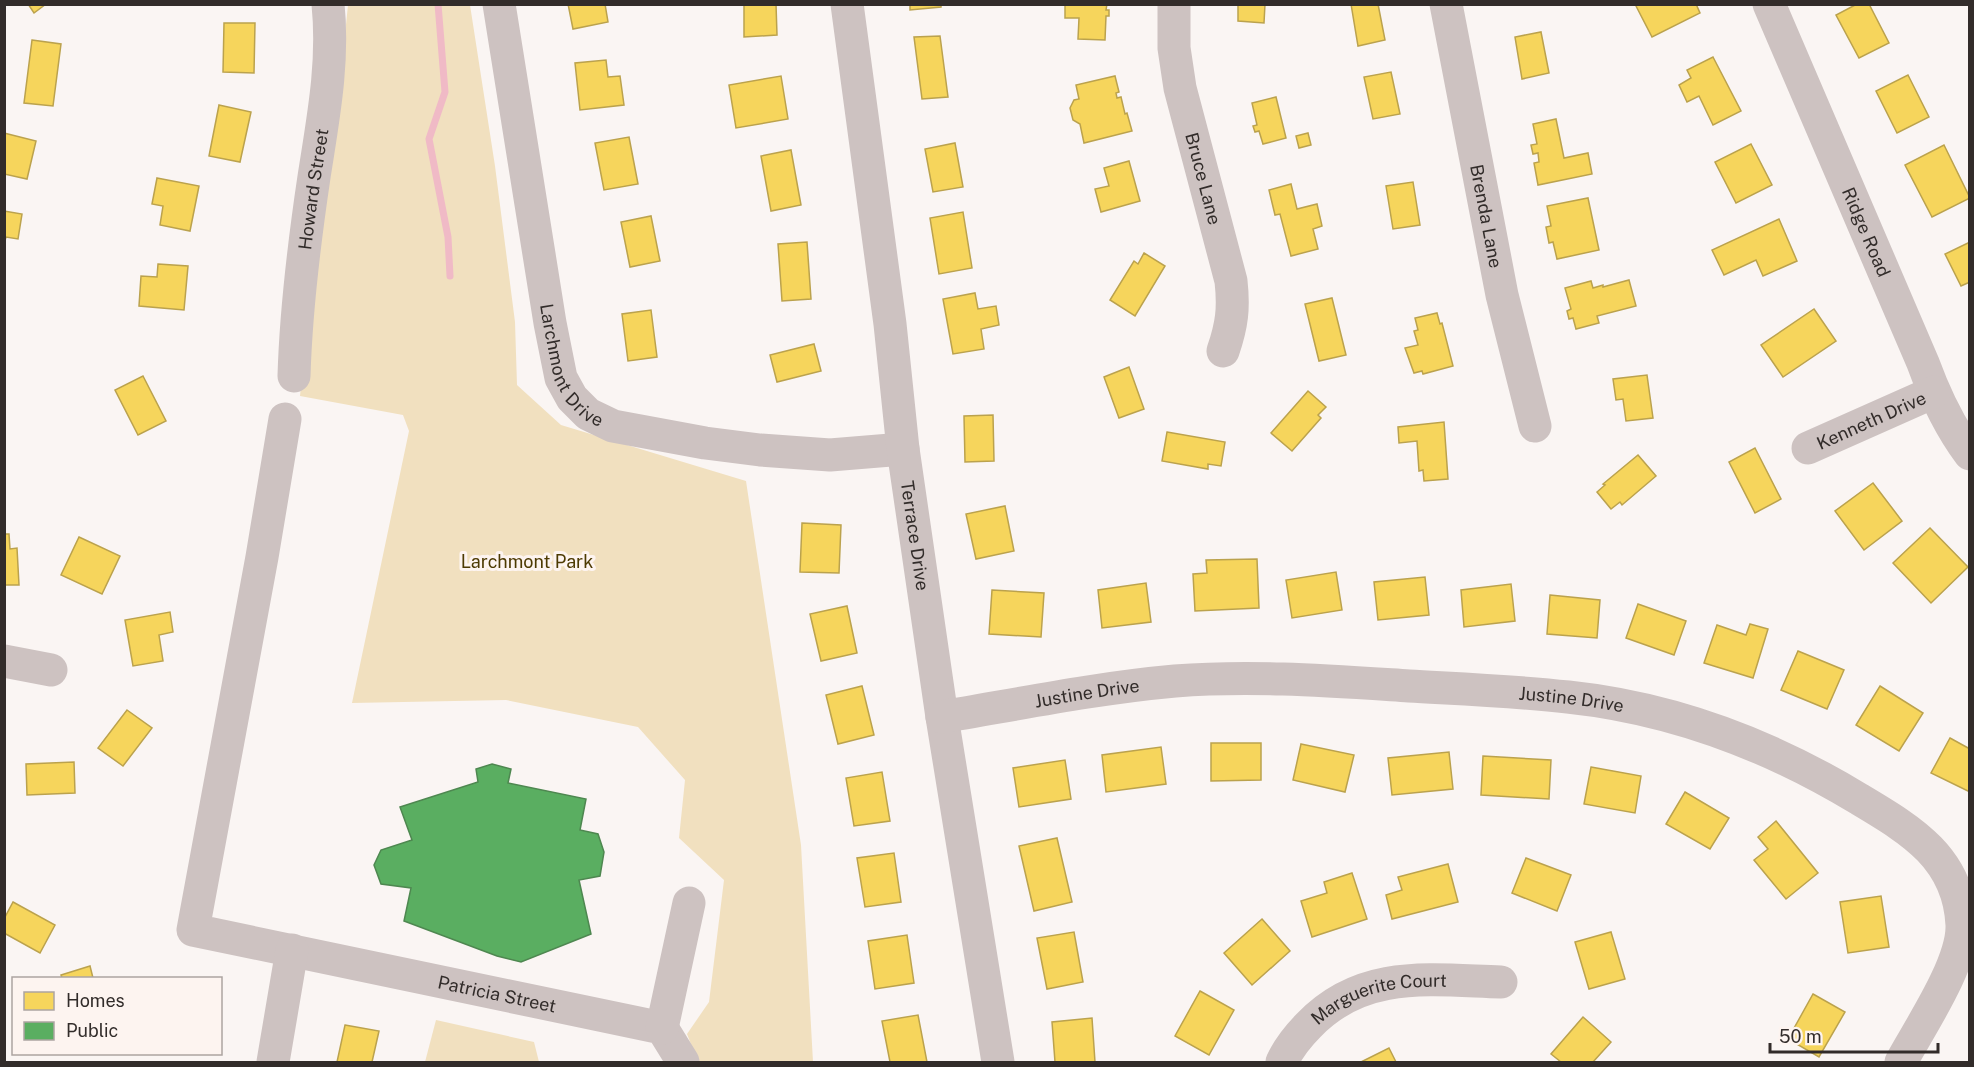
<svg xmlns="http://www.w3.org/2000/svg" width="1974" height="1067" font-family="'Public Sans',sans-serif">
	<style>
		.green { fill: #f1e0bf }
		.homes { fill: #f6d55c; stroke: #bba24d; stroke-width: 1.5 }
		.public { fill: #5aae61; stroke: #4e8750; stroke-width: 1.5 }
		.lines { fill: none; stroke-linecap: round; stroke-linejoin: round }
		.stream { stroke: #f0bac6; stroke-width: 7 }
		.minor { stroke: #cdc2c1; stroke-width: 33 }
		.labels { text-anchor: middle; dominant-baseline: central; stroke-width: 6; stroke-linejoin: round; paint-order: stroke }
		.street-label { font-size: 18px; fill: #322c2a; stroke: #fdf4f0 }
		.park-label { font-size: 18px; fill: #4d3a02; stroke: #fdf4f0 }
	</style>
	<rect width="100%" height="100%" fill="#faf5f3"/>
	<!-- green -->
	<g class="green">
		<polygon points="348,5 470,5 495,166 515,322 517,385 561,425 746,481 801,845 813,1062 698,1062 687,1034 709,1002 724,880 679,838 685,780 638,727 506,700 352,703 409,431 403,415 300,396 314,257 335,133"/>
		<polygon points="436,1020 534,1042 539,1062 425,1062"/>
	</g>
	<!-- homes -->
	<g class="homes">
		<polygon points="28,4 46,4 34,13"/>
		<polygon points="568,4 605,4 608,22 573,29"/>
		<polygon points="744,4 776,4 777,35 744,37"/>
		<polygon points="910,4 941,4 941,7 910,10"/>
		<polygon points="1065,4 1107,4 1106,10 1109,10 1109,16 1106,16 1105,40 1078,39 1079,18 1065,18"/>
		<polygon points="1238,4 1265,4 1264,23 1238,21"/>
		<polygon points="1351,4 1378,4 1385,40 1358,46"/>
		<polygon points="1635,4 1696,4 1700,13 1652,37"/>
		<polygon points="1857,4 1869,4 1889,43 1859,58 1836,15"/>
		<polygon points="224,23 255,23 254,73 223,72"/>
		<polygon points="1541,32 1549,73 1522,79 1515,37"/>
		<polygon points="940,36 948,97 922,99 914,37"/>
		<polygon points="32,40 61,44 53,106 24,103"/>
		<polygon points="1713,57 1741,111 1713,125 1699,96 1687,102 1679,85 1691,78 1687,70"/>
		<polygon points="606,60 608,77 620,76 624,105 580,110 575,63"/>
		<polygon points="1391,72 1400,114 1373,119 1364,77"/>
		<polygon points="1908,75 1929,117 1897,133 1876,91"/>
		<polygon points="781,76 788,119 736,128 729,85"/>
		<polygon points="1115,76 1119,92 1116,93 1117,98 1121,97 1125,114 1127,113 1132,131 1084,143 1080,124 1073,120 1070,108 1074,100 1079,99 1076,85"/>
		<polygon points="1276,97 1286,138 1263,144 1259,131 1255,132 1253,126 1257,125 1252,103"/>
		<polygon points="219,105 251,112 240,162 209,156"/>
		<polygon points="1556,119 1564,158 1588,153 1592,174 1538,185 1534,163 1539,162 1538,153 1533,154 1531,145 1537,144 1533,124"/>
		<polygon points="4,133 36,141 27,179 4,174"/>
		<polygon points="1308,133 1311,145 1299,148 1296,136"/>
		<polygon points="629,137 638,184 604,190 595,143"/>
		<polygon points="955,143 963,187 933,192 925,149"/>
		<polygon points="1751,144 1772,185 1736,203 1715,162"/>
		<polygon points="1944,145 1970,198 1932,217 1905,165"/>
		<polygon points="791,150 801,205 771,211 761,156"/>
		<polygon points="1129,161 1140,201 1101,212 1095,189 1109,186 1104,168"/>
		<polygon points="157,178 199,186 190,231 160,225 163,206 152,204"/>
		<polygon points="1413,182 1420,225 1393,229 1386,186"/>
		<polygon points="1291,184 1297,209 1317,204 1322,226 1313,229 1318,249 1291,256 1280,214 1275,215 1269,190"/>
		<polygon points="1588,198 1599,250 1557,259 1553,242 1549,243 1546,227 1551,226 1547,206"/>
		<polygon points="4,211 22,214 18,239 6,237 4,244"/>
		<polygon points="963,212 972,268 939,274 930,218"/>
		<polygon points="651,216 660,261 630,267 621,222"/>
		<polygon points="1779,219 1797,261 1763,276 1756,260 1724,275 1712,250"/>
		<polygon points="807,242 811,299 782,301 778,244"/>
		<polygon points="1970,242 1970,282 1961,286 1945,254"/>
		<polygon points="1144,253 1165,266 1135,316 1110,300 1134,261 1138,264"/>
		<polygon points="158,264 188,266 184,310 139,306 141,276 157,277"/>
		<polygon points="1629,280 1636,306 1597,316 1599,323 1576,329 1573,318 1569,319 1567,311 1571,309 1565,288 1591,281 1593,288 1603,285 1603,287"/>
		<polygon points="975,293 978,309 996,306 999,325 981,329 984,349 953,354 943,299"/>
		<polygon points="1332,298 1346,355 1319,361 1305,304"/>
		<polygon points="1814,309 1836,341 1783,377 1761,345"/>
		<polygon points="651,310 657,357 628,361 622,314"/>
		<polygon points="1437,313 1440,324 1442,323 1453,366 1423,374 1422,371 1414,373 1405,348 1418,345 1414,331 1418,330 1415,318"/>
		<polygon points="814,344 821,371 777,382 770,355"/>
		<polygon points="1129,367 1144,409 1119,418 1104,377"/>
		<polygon points="1647,375 1653,418 1626,421 1623,399 1616,400 1613,379"/>
		<polygon points="143,376 166,421 138,435 115,390"/>
		<polygon points="1308,391 1326,407 1318,415 1321,418 1292,451 1271,433"/>
		<polygon points="993,415 994,461 965,462 964,416"/>
		<polygon points="1444,422 1448,479 1424,481 1423,470 1419,471 1417,441 1399,443 1398,427"/>
		<polygon points="1167,432 1225,442 1221,466 1208,464 1208,469 1162,461"/>
		<polygon points="1755,448 1781,499 1755,513 1729,462"/>
		<polygon points="1638,455 1656,476 1622,505 1620,502 1611,509 1597,492 1605,485 1603,484"/>
		<polygon points="1873,483 1902,521 1864,550 1835,511"/>
		<polygon points="1005,506 1014,551 976,559 966,514"/>
		<polygon points="802,523 841,525 839,573 800,572"/>
		<polygon points="1930,528 1968,567 1931,603 1893,563"/>
		<polygon points="4,534 9,534 10,549 17,548 19,585 4,585"/>
		<polygon points="79,537 120,556 102,594 61,575"/>
		<polygon points="1257,559 1259,608 1195,611 1193,574 1207,573 1206,560"/>
		<polygon points="1336,572 1342,610 1292,618 1286,580"/>
		<polygon points="1425,577 1429,615 1378,620 1374,582"/>
		<polygon points="1146,583 1151,622 1102,628 1098,590"/>
		<polygon points="1511,584 1515,621 1464,627 1461,590"/>
		<polygon points="992,590 1044,593 1041,637 989,634"/>
		<polygon points="1550,595 1600,600 1597,638 1547,634"/>
		<polygon points="1638,604 1686,621 1674,655 1626,638"/>
		<polygon points="847,606 857,653 821,661 810,614"/>
		<polygon points="170,612 173,632 159,635 163,661 133,666 125,620"/>
		<polygon points="1750,624 1768,629 1753,678 1704,663 1717,625 1746,635"/>
		<polygon points="1798,651 1844,670 1827,709 1781,690"/>
		<polygon points="862,686 874,735 838,744 826,695"/>
		<polygon points="1880,686 1923,713 1899,751 1856,725"/>
		<polygon points="127,710 152,728 123,766 98,748"/>
		<polygon points="1950,738 1970,749 1970,792 1931,773"/>
		<polygon points="1211,743 1261,743 1261,780 1211,781"/>
		<polygon points="1301,744 1354,755 1345,792 1293,780"/>
		<polygon points="1161,747 1166,784 1106,792 1102,755"/>
		<polygon points="1449,752 1453,789 1392,795 1388,758"/>
		<polygon points="1483,756 1551,760 1549,799 1481,795"/>
		<polygon points="1065,760 1071,799 1019,807 1013,768"/>
		<polygon points="74,762 75,793 27,795 26,764"/>
		<polygon points="1591,767 1641,776 1635,813 1584,804"/>
		<polygon points="882,772 890,821 854,826 846,778"/>
		<polygon points="1685,792 1729,818 1710,849 1666,824"/>
		<polygon points="1776,821 1818,873 1786,899 1754,860 1768,849 1758,837"/>
		<polygon points="1057,838 1072,902 1034,911 1019,846"/>
		<polygon points="894,853 901,902 865,907 857,858"/>
		<polygon points="1526,858 1571,875 1557,911 1512,893"/>
		<polygon points="1448,864 1458,902 1392,919 1386,895 1402,890 1398,877"/>
		<polygon points="1352,873 1367,919 1312,937 1301,901 1327,893 1324,882"/>
		<polygon points="1881,896 1889,947 1848,953 1840,902"/>
		<polygon points="13,902 55,925 40,953 4,933 4,919"/>
		<polygon points="1262,919 1290,951 1252,985 1224,953"/>
		<polygon points="1074,932 1083,982 1047,989 1037,938"/>
		<polygon points="1611,932 1625,979 1589,989 1575,942"/>
		<polygon points="907,935 914,983 875,989 868,941"/>
		<polygon points="90,966 93,978 62,978 61,975"/>
		<polygon points="1200,991 1234,1010 1209,1055 1175,1036"/>
		<polygon points="1813,994 1845,1012 1819,1057 1788,1039"/>
		<polygon points="918,1015 927,1062 890,1062 882,1021"/>
		<polygon points="1583,1017 1611,1042 1593,1062 1561,1062 1551,1054"/>
		<polygon points="1092,1018 1095,1062 1055,1062 1052,1022"/>
		<polygon points="345,1025 379,1031 372,1062 337,1062"/>
		<polygon points="1389,1048 1396,1062 1361,1062"/>
	</g>
	<!-- public -->
	<polygon class="public" points="492,764 511,769 508,783 586,799 580,830 598,834 604,852 600,876 579,880 591,934 521,962 497,956 404,921 411,888 381,884 374,865 381,850 412,840 400,807 478,782 476,769"/>
	<g class="lines">
		<!-- stream -->
		<polyline class="stream" points="438,4 445,92 429,139 448,237 450,276"/>
		<!-- minor -->
		<g class="minor">
			<path id="s1" d="M499,4L550,323L561,378L572,398L588,414L613,426L705,443L760,450L830,455L903,449"/>
			<path id="s2" d="M847,4L890,324L903,449L942,717L998,1062"/>
			<path id="s3" d="M1174,4V48L1180,88L1231,281C1234,308 1232,325 1223,351"/>
			<path id="s4" d="M1446,4L1502,295L1535,426"/>
			<path id="s5" d="M1769,4L1923,363C1935,396 1949,426 1970,454"/>
			<path id="s6" d="M294,376C296,308 304,244 314,177C323,119 334,63 328,4"/>
			<path id="s7" d="M285,419L262,557L193,930L662,1028L683,1062"/>
			<path id="s8" d="M1808,448L1934,392"/>
			<polyline points="4,661 51,670"/>
			<path id="s9" d="M942,717C1019,704 1097,688 1175,681C1253,675 1331,681 1409,686C1462,689 1515,691 1568,697C1672,708 1770,745 1859,799C1911,830 1959,858 1962,925C1963,964 1920,1027 1901,1062"/>
			<polyline points="662,1028 689,903"/>
			<polyline points="273,1062 292,950"/>
			<path id="s10" d="M1282,1062C1288,1049 1298,1036 1309,1025C1363,969 1430,980 1501,982"/>
		</g>
	</g>
	<g class="labels">
		<!-- street labels -->
		<g class="street-label">
			<text stroke="none"><textPath href="#s3" startOffset="178">Bruce Lane</textPath></text>
			<text stroke="none"><textPath href="#s6" startOffset="188">Howard Street</textPath></text>
			<text stroke="none"><textPath href="#s4" startOffset="216">Brenda Lane</textPath></text>
			<text stroke="none"><textPath href="#s5" startOffset="248">Ridge Road</textPath></text>
			<text stroke="none"><textPath href="#s1" startOffset="372">Larchmont Drive</textPath></text>
			<text stroke="none"><textPath href="#s8" startOffset="69">Kenneth Drive</textPath></text>
			<text stroke="none"><textPath href="#s2" startOffset="536">Terrace Drive</textPath></text>
			<text stroke="none"><textPath href="#s9" startOffset="147">Justine Drive</textPath></text>
			<text stroke="none"><textPath href="#s9" startOffset="633">Justine Drive</textPath></text>
			<text stroke="none"><textPath href="#s7" startOffset="830">Patricia Street</textPath></text>
			<text stroke="none"><textPath href="#s10" startOffset="124">Marguerite Court</textPath></text>
		</g>
		<!-- park labels -->
		<g class="park-label">
			<text x="527" y="561">Larchmont Park</text>
		</g>
	</g>
	<!-- border -->
	<rect width="1974" height="1067" fill="none" stroke="#322c2a" stroke-width="12"/>
	<!-- legend -->
	<rect x="12" y="977" width="210" height="78" fill="#fdf4f0" stroke="#aca4a1" stroke-width="1.5"/>
	<rect x="24" y="992" width="30" height="18" fill="#f6d55c" stroke="#aca4a1" stroke-width="1.5"/>
	<text x="66" y="1007" font-size="18" fill="#322c2a">Homes</text>
	<rect x="24" y="1022" width="30" height="18" fill="#5aae61" stroke="#aca4a1" stroke-width="1.5"/>
	<text x="66" y="1037" font-size="18" fill="#322c2a">Public</text>
	<!-- scale -->
	<path d="M1770 1043v9h168v-9" fill="none" stroke="#322c2a" stroke-width="3"/>
	<text x="1779" y="1043" font-size="18" fill="#322c2a" stroke="#fdf4f0" stroke-width="4.5" paint-order="stroke">50 m</text>
</svg>
